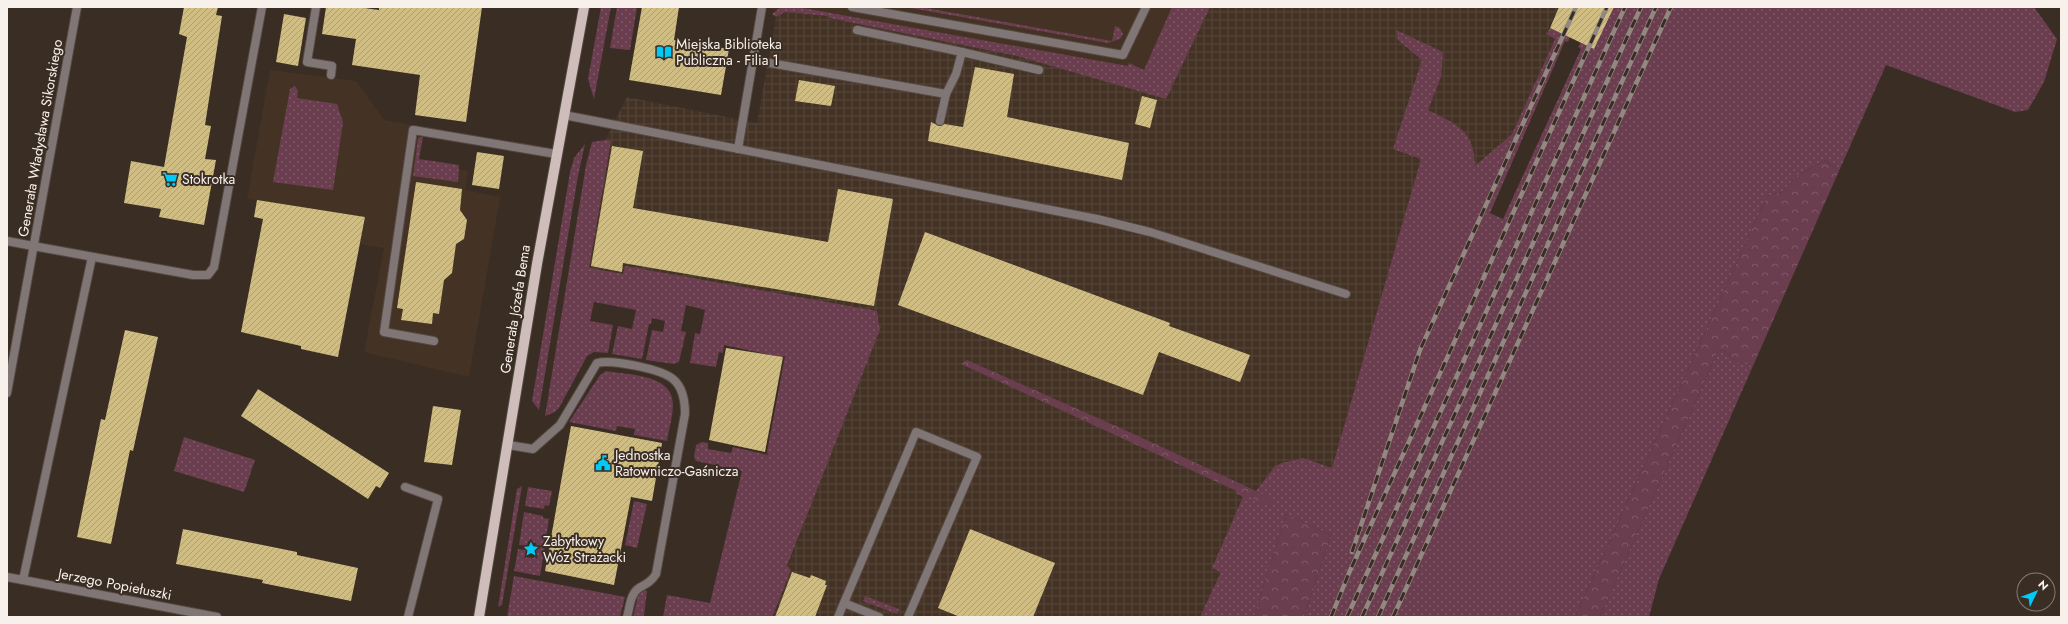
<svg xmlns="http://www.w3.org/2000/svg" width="2068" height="624" font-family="Jost,sans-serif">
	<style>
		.built { fill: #443325 }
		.industrial { fill: url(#industrial-grid) }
		.green { fill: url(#green-dots) }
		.forest { fill: url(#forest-crowns) }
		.building { fill: url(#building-hatch) }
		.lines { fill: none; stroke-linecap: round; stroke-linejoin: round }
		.lane-casing { stroke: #544840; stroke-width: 10 }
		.street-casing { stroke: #544840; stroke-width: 10 }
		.primary-casing { stroke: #544840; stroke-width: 12 }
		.lane { stroke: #7f7675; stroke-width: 8 }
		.street { stroke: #7f7675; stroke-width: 8 }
		.primary { stroke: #cebdba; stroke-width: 10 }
		.rail-casing { stroke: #928881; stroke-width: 4.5 }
		.rail { stroke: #392d24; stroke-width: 3; stroke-dasharray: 9; stroke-linecap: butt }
		.labels { text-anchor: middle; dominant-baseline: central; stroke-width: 4; stroke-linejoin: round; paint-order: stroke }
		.poi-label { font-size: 14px; fill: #f8f0ea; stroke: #392d24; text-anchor: start }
		.street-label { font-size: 14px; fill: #f8f0ea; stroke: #392d24 }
	</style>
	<defs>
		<pattern id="industrial-grid" width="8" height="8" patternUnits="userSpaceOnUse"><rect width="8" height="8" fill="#443325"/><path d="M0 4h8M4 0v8" fill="none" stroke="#56473a"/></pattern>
		<pattern id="green-dots" width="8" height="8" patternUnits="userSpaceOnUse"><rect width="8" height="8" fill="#6a3d4f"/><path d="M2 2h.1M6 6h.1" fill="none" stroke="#805968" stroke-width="1.8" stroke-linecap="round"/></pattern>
		<pattern id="forest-crowns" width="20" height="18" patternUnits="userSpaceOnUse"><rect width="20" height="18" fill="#6a3d4f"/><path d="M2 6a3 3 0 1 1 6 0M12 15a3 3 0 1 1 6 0" fill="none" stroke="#805968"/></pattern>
		<pattern id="building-hatch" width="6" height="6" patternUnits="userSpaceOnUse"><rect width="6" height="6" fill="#cfbd84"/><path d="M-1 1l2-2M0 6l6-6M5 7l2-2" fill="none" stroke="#aea074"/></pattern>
	</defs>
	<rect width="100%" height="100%" fill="#392d24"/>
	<!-- built -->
	<g class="built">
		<polygon points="763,7 1210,7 1166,99"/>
		<polygon points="270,70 356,81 384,120 424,127 419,163 468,171 465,190 500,197 469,377 364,352 384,248 360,244 365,217 247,199"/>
	</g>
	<!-- industrial -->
	<polygon class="industrial" points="1210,7 1559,7 1546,34 1555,39 1512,134 1471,170 1331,535 1286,514 1254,617 769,617 819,483 881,327 579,275 605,140 627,97 757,123 776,17 785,12 828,16 829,19 1017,56 1166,99"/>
	<!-- green -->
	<g class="green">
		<polygon points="601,7 611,7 594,99 588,79"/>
		<polygon points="617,7 637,7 630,50 610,48"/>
		<polygon points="781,7 797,7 1128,66 1129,63 1144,70 1172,7 1210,7 1166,99 1017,56 829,18 828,16 785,12 776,17 772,14"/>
		<polygon points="905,7 920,7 1112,41 1115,26 1120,28 1123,34 1120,39 1108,43"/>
		<path d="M1614,7H2034L2057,39L2044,82L2028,110L2015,112L1886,65L1839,171L1825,160L1796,176L1782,192L1767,196L1575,617H1304L1331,535L1286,514L1254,617H1200L1221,572L1212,568L1243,497L1236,493L1237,490L1271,507V500L1256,491L1275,466L1282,463L1303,458L1332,468L1421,159L1393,149L1422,60L1398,40L1396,30L1443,52L1441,77L1428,110C1458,125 1474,130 1475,166L1512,134L1555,39L1546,34L1550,28L1570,37L1568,42L1565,41L1490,213L1503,219L1581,49L1578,47L1581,42L1594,49Z"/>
		<polygon points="295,86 298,91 297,98 337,104 343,122 333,190 273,182 290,89"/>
		<polygon points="420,137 423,137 419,159 459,165 458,182 413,176 418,139"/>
		<polygon points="605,140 611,141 589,268 623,274 625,266 877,311 879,326 881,327 787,566 791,570 772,617 663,617 667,595 710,603 742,471 696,461 694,457 696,445 702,442 708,443 708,449 731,453 733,447 768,455 767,452 785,356 780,357 724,345 723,353 719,352 716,367 690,363 695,333 700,334 705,310 686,305 681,331 686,332 679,362 674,364 646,360 652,330 663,332 665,321 652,318 651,324 649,324 642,359 612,354 618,326 632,329 636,310 594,302 590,321 613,325 608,353 594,352 587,356 559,408 555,412 545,416 586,165 592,142"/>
		<polygon points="585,144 578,176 539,410 532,401 570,172 574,158"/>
		<polygon points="1723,350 1736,361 1753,366 1659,579 1649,617 1600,617 1718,351"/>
		<path d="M606,371C628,375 673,374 673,404C673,416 669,429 667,441L634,435L635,429L617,426L616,431L569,422L600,375Z"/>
		<polygon points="184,437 255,460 244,492 174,471"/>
		<polygon points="522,486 502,605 498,607 517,489"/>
		<polygon points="528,487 552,491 549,506 545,505 544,509 525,506"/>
		<polygon points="634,501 647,504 637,548 625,545"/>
		<polygon points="524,512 543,516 543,518 549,519 540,576 514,571 518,549 526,550 525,557 534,558 536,543 528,541 527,546 519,545"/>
		<polygon points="514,576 625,597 620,617 507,617"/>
		<polygon points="643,590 647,591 644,616 646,617 633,617 638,596"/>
		<polygon points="865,596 899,609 897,614 863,601"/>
	</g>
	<!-- forest -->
	<g class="forest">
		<polygon points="1825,160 1839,171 1753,366 1736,361 1723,350 1718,351 1604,608 1600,617 1575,617 1767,196 1782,192 1796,176"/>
		<polygon points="967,360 1136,435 1256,491 1272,500 1271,507 961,364"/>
		<polygon points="1286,514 1331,535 1304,617 1254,617"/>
	</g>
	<!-- building -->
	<g class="building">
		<polygon points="184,7 218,7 216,15 222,16 205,125 211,126 205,159 216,160 204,225 159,217 161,209 124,203 131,161 164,167 187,37 179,34"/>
		<polygon points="326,7 357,7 379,10 379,7 482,7 466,122 415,115 420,75 352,65 356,39 322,34"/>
		<polygon points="642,7 679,7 674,40 729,49 721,95 629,80"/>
		<polygon points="1559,7 1614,7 1594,49 1550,28"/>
		<polygon points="284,14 306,18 298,66 276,62"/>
		<polygon points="975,67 1014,74 1007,117 1129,143 1122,180 928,141 931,122 939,126 944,124 963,127"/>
		<polygon points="799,80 835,86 831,106 795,101"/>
		<polygon points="1142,96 1157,100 1150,128 1135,124"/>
		<polygon points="612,146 643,151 633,208 828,242 838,189 893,199 874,306 623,263 622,272 591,266"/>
		<polygon points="477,152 504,156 499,189 472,185"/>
		<polygon points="416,182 462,189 460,210 467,220 464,239 456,244 452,273 444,280 439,314 433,313 432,324 401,320 403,309 397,308"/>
		<polygon points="257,200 365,217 338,357 301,349 301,346 241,332 263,219 254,217"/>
		<polygon points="925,232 1170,323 1169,326 1250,355 1240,382 1159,352 1143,395 898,305"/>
		<polygon points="125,330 158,337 133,451 130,450 111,544 77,537 101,419 105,420"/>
		<polygon points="726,348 783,357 765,452 709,440"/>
		<polygon points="258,389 389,473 380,488 376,486 368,499 241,416"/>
		<polygon points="433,406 461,410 452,465 424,462"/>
		<polygon points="571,426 662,443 652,501 631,497 614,585 545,571"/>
		<polygon points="183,529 297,552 297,555 358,568 351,601 262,583 263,580 176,564"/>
		<polygon points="970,529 1055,563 1033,617 960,617 938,608"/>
		<polygon points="792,572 810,578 811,575 826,581 825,585 827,585 815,617 775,617"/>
	</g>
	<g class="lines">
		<!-- lane casing -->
		<g class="lane-casing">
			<g id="lane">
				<polyline points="316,7 307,62 332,66 331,75"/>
				<polyline points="852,7 1123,55 1146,7"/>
				<polyline points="857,30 962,52 956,74 946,94 940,121"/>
				<polyline points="962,52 1039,70"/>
				<polyline points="753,60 946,94"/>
				<polyline points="564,115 1097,219 1150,232 1346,294"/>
				<polyline points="738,149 762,7"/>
				<polyline points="33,246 193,275 208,275 214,267 262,7"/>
				<polyline points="434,341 384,332 413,130 556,154"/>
				<path d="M508,445L533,449L560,425L597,363C611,359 663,369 674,380C683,388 685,402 685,414L656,574C651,582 646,584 639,588C630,594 630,607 627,617"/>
				<polyline points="405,487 438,499 408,617"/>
				<polyline points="23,580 92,257"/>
				<polyline points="844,603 879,617"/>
				<polyline points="838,617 916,432 977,457 908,617"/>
			</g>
		</g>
		<!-- street casing -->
		<g class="street-casing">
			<g id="street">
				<polyline points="7,241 33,246"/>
				<polyline points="7,393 77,7"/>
				<polyline points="7,577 217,617"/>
			</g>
		</g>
		<!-- primary casing -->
		<g class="primary-casing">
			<polyline id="primary" points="479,617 537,264 584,7"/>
		</g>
		<!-- lane -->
		<use href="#lane" class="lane"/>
		<!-- street -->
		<use href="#street" class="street"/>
		<!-- primary -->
		<use href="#primary" class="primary"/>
		<!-- rail casing -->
		<g class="rail-casing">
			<g id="rail">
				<polyline points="1352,552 1420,350 1576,7"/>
				<polyline points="1331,617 1349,573 1607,7"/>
				<polyline points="1347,617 1625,7"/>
				<polyline points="1362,617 1641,7"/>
				<polyline points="1378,617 1656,7"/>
				<polyline points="1393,617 1671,7"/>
			</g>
		</g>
		<!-- rail -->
		<use href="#rail" class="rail"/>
	</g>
	<!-- icons -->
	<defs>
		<g id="library-bare" transform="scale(1.2)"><path d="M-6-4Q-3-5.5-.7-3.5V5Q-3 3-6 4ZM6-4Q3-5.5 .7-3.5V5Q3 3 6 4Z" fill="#00cbf8" stroke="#392d24" stroke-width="2.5" paint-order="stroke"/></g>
		<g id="supermarket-bare" transform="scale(1.2)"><path d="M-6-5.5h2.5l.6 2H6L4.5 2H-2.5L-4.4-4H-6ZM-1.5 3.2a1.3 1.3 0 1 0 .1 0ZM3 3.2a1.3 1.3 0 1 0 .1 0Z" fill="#00cbf8" stroke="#392d24" stroke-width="2.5" paint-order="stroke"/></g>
		<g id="civic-bare" transform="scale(1.2)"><path d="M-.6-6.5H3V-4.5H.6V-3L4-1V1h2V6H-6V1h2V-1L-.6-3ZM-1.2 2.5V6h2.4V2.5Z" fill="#00cbf8" stroke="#392d24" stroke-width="2.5" paint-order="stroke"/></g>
		<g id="sight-bare" transform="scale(1.2)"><path d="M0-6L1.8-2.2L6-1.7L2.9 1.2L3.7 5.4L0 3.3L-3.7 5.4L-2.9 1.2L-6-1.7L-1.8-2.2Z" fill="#00cbf8" stroke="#392d24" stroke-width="2.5" paint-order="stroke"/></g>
	</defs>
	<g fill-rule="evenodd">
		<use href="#library-bare" x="664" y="52"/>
		<use href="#supermarket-bare" x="170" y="179"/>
		<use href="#civic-bare" x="603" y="463"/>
		<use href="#sight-bare" x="531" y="549"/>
	</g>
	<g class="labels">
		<!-- poi labels -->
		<g class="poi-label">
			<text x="676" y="44">Miejska Biblioteka<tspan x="676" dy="16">Publiczna - Filia 1</tspan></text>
			<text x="182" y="179">Stokrotka</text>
			<text x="615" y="455">Jednostka<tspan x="615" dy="16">Ratowniczo-Gaśnicza</tspan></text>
			<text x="543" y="541">Zabytkowy<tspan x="543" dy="16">Wóz Strażacki</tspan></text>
		</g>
		<!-- street labels -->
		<g class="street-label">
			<text transform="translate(40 138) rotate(-80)">Generała Władysława Sikorskiego</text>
			<text transform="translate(515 309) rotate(-81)">Generała Józefa Bema</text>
			<text transform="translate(115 584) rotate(11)">Jerzego Popiełuszki</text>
		</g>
	</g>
	<!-- border -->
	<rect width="2068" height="624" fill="none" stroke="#f8f0ea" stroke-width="16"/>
	<!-- north arrow -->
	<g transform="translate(2036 592) rotate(47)"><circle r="19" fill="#392d24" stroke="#857b73"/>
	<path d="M0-3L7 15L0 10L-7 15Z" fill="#00cbf8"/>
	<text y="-6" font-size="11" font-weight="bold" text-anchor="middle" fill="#f8f0ea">N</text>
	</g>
</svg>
